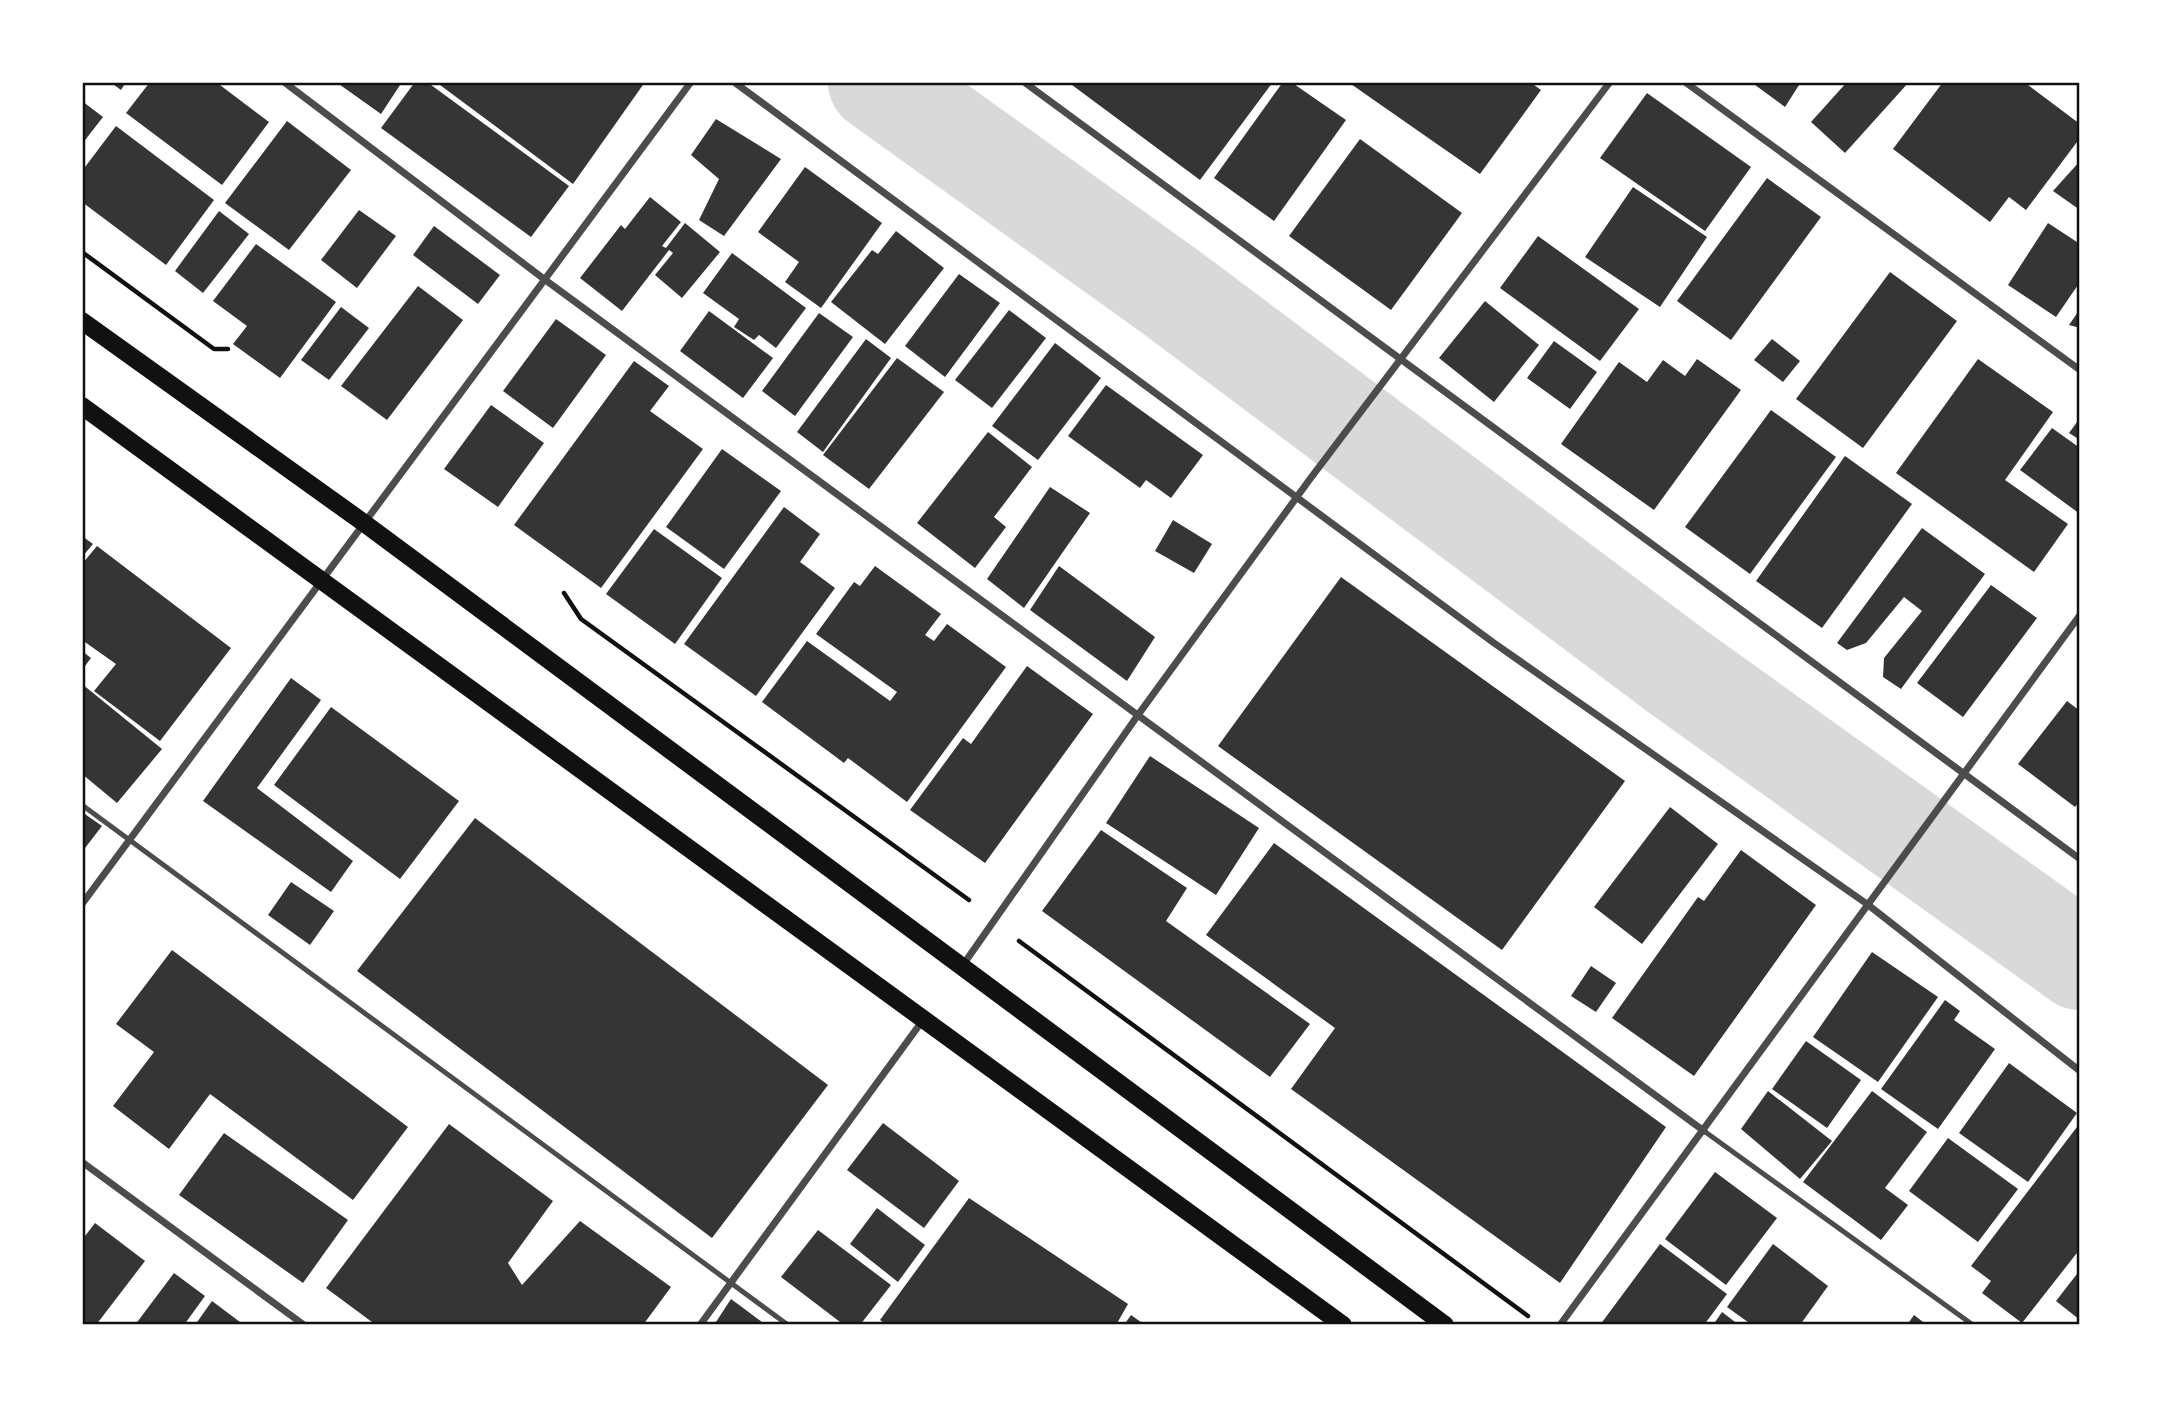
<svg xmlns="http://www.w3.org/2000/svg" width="2162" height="1407" font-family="Mulish,sans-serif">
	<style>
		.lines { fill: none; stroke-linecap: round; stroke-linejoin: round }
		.river { stroke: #d9d9d9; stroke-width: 100 }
		.building { fill: #353535 }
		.path { stroke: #111; stroke-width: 4.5 }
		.service { stroke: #4c4c4c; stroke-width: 5 }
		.minor { stroke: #4c4c4c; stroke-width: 7 }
		.primary { stroke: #111; stroke-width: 18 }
		.neatline { fill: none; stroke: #111; stroke-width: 2.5 }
	</style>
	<rect width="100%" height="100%" fill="#fff"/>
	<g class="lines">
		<!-- river -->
		<polyline class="river" points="878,82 1172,293 1678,672 2080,960"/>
	</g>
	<!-- building -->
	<g class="building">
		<polygon points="110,82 126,82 121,90"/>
		<polygon points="150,82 216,82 269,122 222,185 126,113"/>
		<polygon points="336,82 402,82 381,114"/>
		<polygon points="415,82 427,82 569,186 531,237 381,128"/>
		<polygon points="436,82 645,82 573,184"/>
		<polygon points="1068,82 1273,82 1200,180"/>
		<polygon points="1283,82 1291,82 1346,120 1274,221 1214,178"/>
		<polygon points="1348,82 1530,82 1541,90 1480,174"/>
		<polygon points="1751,82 1801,82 1785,107"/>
		<polygon points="1847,82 1909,82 1845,153 1811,122"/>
		<polygon points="1943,82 2024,82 2080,124 2080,138 2026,210 2009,197 1990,222 1893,149"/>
		<polygon points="1647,93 1751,167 1705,231 1600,158"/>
		<polygon points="82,101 103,117 82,144"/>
		<polygon points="716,119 781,159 724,236 699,220 719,179 691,155"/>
		<polygon points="287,121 351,170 289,250 225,203"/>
		<polygon points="116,126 214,200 166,265 82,202 82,171"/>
		<polygon points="1360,139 1462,213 1391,310 1289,236"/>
		<polygon points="2080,161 2080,210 2053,191"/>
		<polygon points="805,167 882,223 821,308 785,282 799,262 758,232"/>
		<polygon points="1767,178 1821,217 1731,340 1677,301"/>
		<polygon points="1633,187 1707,237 1660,307 1585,257"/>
		<polygon points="650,197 681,222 662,246 666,248 685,223 720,252 682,298 655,275 673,253 669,250 622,311 580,278 621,225 625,229"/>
		<polygon points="359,210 396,236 357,288 321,260"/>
		<polygon points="219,211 249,234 203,293 175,271"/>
		<polygon points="2048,223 2080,244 2080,282 2056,317 2008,285"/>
		<polygon points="434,226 500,275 478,304 413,255"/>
		<polygon points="896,231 944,268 885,344 831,302 872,250 878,254"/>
		<polygon points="1538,236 1639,309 1600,361 1500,288"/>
		<polygon points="256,244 336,302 280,378 233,344 247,326 213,301"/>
		<polygon points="732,253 806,308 776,348 759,335 754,340 734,327 739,319 703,293"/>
		<polygon points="1890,272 1957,321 1863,448 1796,399"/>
		<polygon points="959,274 1000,303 945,377 905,346"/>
		<polygon points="418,286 463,320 387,420 341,386"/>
		<polygon points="1485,301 1539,345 1494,402 1439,358"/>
		<polygon points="341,307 369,328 329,380 301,360"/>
		<polygon points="2080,309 2080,328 2069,325"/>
		<polygon points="1009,310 1046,338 992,408 955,380"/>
		<polygon points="709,311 773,358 743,398 680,351"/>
		<polygon points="819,313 853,337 795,416 762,391"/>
		<polygon points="556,319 606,355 553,428 503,391"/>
		<polygon points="866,339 891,358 823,452 797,432"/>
		<polygon points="1772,339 1800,361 1783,382 1754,360"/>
		<polygon points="1554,341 1597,372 1570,409 1527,378"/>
		<polygon points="1055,343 1101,378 1038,460 992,426"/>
		<polygon points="897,358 944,392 869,489 823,455"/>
		<polygon points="1697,359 1741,390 1654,510 1561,444 1619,362 1647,382 1663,360 1685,376"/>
		<polygon points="1978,359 2053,412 2005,480 2068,524 2034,572 1896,473"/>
		<polygon points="634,361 669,386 650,411 703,449 601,588 514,525"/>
		<polygon points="1106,385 1203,455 1171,498 1146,480 1140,488 1068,436"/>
		<polygon points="491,405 544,443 498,507 444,469"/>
		<polygon points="1771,410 1836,457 1750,574 1685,527"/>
		<polygon points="2080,418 2080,440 2069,433"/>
		<polygon points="2052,428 2080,448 2080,514 2020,470"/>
		<polygon points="988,432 1032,467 994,517 1006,527 975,568 917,523"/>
		<polygon points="722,449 781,491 724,569 666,527"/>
		<polygon points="1845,456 1912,504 1822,628 1756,581"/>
		<polygon points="1050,487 1090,513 1024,608 987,579"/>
		<polygon points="784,507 820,534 800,562 835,588 756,696 684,644"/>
		<polygon points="1173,520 1212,544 1194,573 1155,551"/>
		<polygon points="1922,528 1985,574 1901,689 1883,677 1884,658 1922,611 1904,597 1866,643 1847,650 1837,643"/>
		<polygon points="654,529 722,578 675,644 606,594"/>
		<polygon points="82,536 93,544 82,557"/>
		<polygon points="97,546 231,648 160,741 94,691 116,664 82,640 82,564"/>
		<polygon points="875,566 941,614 925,635 934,641 947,624 1006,667 907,802 848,758 844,763 762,702 807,641 890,701 897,692 816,634 854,582 860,586"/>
		<polygon points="1059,566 1155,637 1127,681 1030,610"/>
		<polygon points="1341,577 1625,781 1502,950 1218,746"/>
		<polygon points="1991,585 2037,618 1963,717 1917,683"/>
		<polygon points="82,651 91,658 82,670"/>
		<polygon points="1027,666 1093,714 985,863 910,810 963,738 971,744"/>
		<polygon points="291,678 321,700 257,788 353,861 331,892 203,801"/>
		<polygon points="82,684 162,749 117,803 82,774"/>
		<polygon points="2067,701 2080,711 2080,801 2075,807 2018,764"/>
		<polygon points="331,707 459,801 400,879 274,785"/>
		<polygon points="1150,756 1259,828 1216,895 1106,823"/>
		<polygon points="1670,807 1718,844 1642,944 1594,907"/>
		<polygon points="82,812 102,826 82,852"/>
		<polygon points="475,818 828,1085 712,1238 357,971"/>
		<polygon points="1101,830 1187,888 1166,921 1310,1024 1270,1077 1042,911"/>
		<polygon points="1274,843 1666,1127 1560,1283 1291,1089 1335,1028 1206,935"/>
		<polygon points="1741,850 1816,905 1694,1076 1612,1018 1698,897 1704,901"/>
		<polygon points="291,882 334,911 310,945 268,915"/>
		<polygon points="172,950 408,1127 353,1200 210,1094 169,1149 113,1106 154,1052 116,1024"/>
		<polygon points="1872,952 1938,997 1878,1082 1813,1037"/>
		<polygon points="1591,966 1616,983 1596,1012 1571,996"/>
		<polygon points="1945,1000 1960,1011 1954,1020 1995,1049 1938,1129 1881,1089"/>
		<polygon points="1806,1041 1861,1080 1827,1128 1772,1089"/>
		<polygon points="2009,1063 2077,1113 2028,1182 1959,1133"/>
		<polygon points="1768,1091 1832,1141 1800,1179 1741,1129"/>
		<polygon points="1872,1091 1927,1132 1885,1188 1908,1205 1881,1240 1803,1182"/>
		<polygon points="883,1123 959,1181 924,1228 847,1170"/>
		<polygon points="2080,1123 2080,1249 2022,1323 1982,1293 1991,1281 1971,1266"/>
		<polygon points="449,1124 553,1201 508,1263 522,1285 580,1221 671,1287 643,1325 376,1325 326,1288"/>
		<polygon points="224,1133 348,1220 303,1283 179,1195"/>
		<polygon points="1948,1138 2018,1189 1978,1242 1909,1191"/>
		<polygon points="1715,1172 1777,1218 1726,1285 1665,1239"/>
		<polygon points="969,1198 1128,1304 1116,1325 887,1325 880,1320"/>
		<polygon points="877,1208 925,1245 898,1282 850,1244"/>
		<polygon points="95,1223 145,1261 96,1325 82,1325 82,1240"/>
		<polygon points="818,1230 891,1285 860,1325 844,1325 781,1277"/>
		<polygon points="1660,1244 1727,1294 1704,1325 1600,1325"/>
		<polygon points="1773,1244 1828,1286 1800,1325 1752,1325 1727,1307"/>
		<polygon points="2080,1270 2080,1320 2056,1301"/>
		<polygon points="174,1273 205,1296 184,1325 135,1325"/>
		<polygon points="731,1299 766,1325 714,1325"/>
		<polygon points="212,1301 244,1325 195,1325"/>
		<polygon points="1722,1312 1739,1325 1713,1325"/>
		<polygon points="1131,1315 1145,1325 1124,1325"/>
		<polygon points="1914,1315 1927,1325 1907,1325"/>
	</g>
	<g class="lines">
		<!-- path -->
		<g class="path">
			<polyline points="82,252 214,349 228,349"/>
			<polyline points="564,593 581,619 969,900"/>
			<polyline points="1019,941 1528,1316"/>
		</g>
		<!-- service -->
		<g class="service">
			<polyline points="82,805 788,1325"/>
			<polyline points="1704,1131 1973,1325"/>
		</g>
		<!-- minor -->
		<g class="minor">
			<polyline points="284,82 544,279 1704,1131"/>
			<polyline points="734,82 1494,643 1867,904 2080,1071"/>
			<polyline points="1024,82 2080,859"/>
			<polyline points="1685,82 2080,370"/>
			<polyline points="82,904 691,82"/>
			<polyline points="963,965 1138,715 1310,479 1610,82"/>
			<polyline points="82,1162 304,1325"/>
			<polyline points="700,1325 923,1020"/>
			<polyline points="1560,1325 2080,615"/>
		</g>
		<!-- primary -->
		<g class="primary">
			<polyline points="82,321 364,523 1445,1325"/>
			<polyline points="82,406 1343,1325"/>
		</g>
	</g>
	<!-- border -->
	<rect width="2162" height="1407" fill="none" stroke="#ffffff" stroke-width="168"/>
	<rect x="84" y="84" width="1994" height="1239" class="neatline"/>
</svg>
